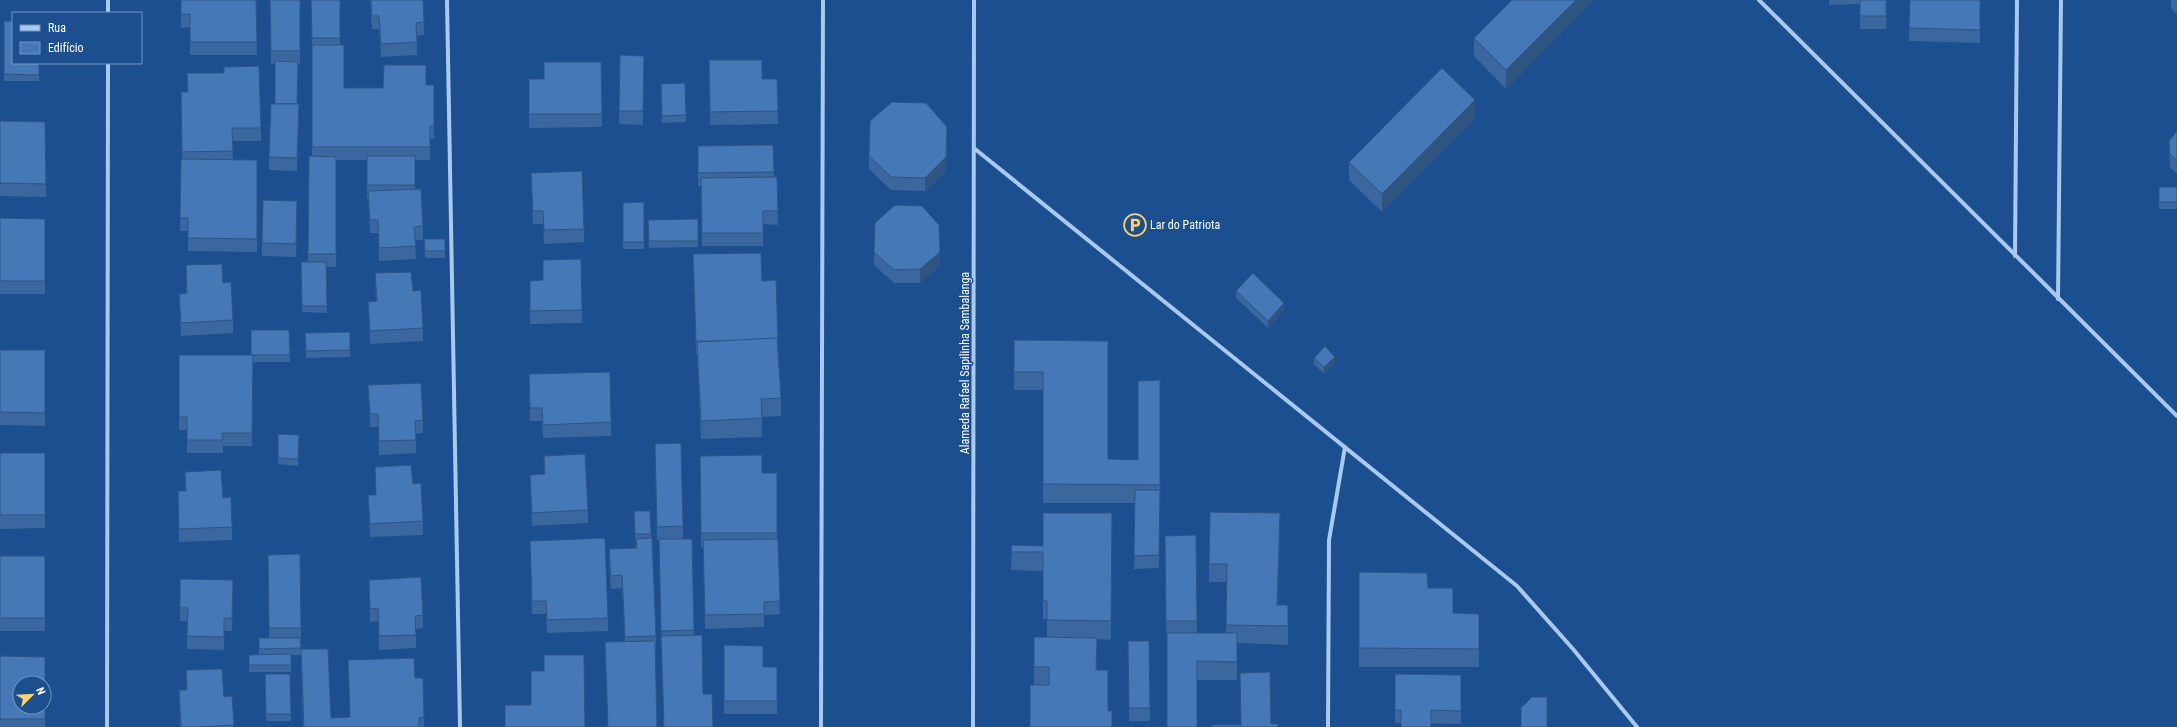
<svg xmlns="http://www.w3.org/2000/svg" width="2177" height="727" font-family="'Roboto Condensed',sans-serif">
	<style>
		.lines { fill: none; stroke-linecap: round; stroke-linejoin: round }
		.minor { stroke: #a9c9ee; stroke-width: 4 }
		.wall { fill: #3a679d }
		.shaded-wall { fill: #305480 }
		.building { fill: #4478b7; stroke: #305480; fill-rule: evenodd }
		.labels { text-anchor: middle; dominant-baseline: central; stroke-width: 3; stroke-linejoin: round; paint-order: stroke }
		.poi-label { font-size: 12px; fill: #fff; stroke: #1b4f8f; text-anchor: start }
		.street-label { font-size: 12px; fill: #fff; stroke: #1b4f8f }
	</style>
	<rect width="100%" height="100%" fill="#1b4f8f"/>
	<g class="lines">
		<!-- minor -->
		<g class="minor">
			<polyline points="447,0 460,727"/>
			<polyline points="1759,0 2177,416"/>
			<polyline points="108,13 108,0"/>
			<polyline points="975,149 1517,586 1573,649 1637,727"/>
			<polyline points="2015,256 2017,0"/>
			<polyline points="2058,299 2061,0"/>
			<polyline points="107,727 108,63"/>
			<polyline points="821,727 823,0"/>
			<polyline points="973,727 974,0"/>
			<polyline points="1328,727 1329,540 1345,447"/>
		</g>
	</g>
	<!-- wall -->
	<g class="wall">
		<polygon points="181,0 256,0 257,55 190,55 190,27 181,28"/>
		<polygon points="270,0 300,0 300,64 298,64 297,104 299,118 297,171 269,170 269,157 275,104 275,64 271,64"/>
		<polygon points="311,0 340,0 340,45 344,88 383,88 426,85 434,85 434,139 430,139 430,160 415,160 415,189 423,226 423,240 415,240 416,259 379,261 378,233 370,233 368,198 367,198 367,160 336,160 336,267 326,267 327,313 302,312 301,262 308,262 309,156 312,156 312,51"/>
		<polygon points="370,0 423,0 424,35 417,36 417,55 381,57 379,29 372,29"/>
		<polygon points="1592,0 1592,2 1506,89 1474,56 1474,38"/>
		<polygon points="1829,0 1887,0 1886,29 1860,29 1860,4 1829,5"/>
		<polygon points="1910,0 1980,0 1980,43 1909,41"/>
		<polygon points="2171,0 2177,0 2177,15 2171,8"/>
		<polygon points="4,21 39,63 39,81 4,81"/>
		<polygon points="620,55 644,56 643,125 619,124"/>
		<polygon points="709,60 762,79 777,79 778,124 710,125"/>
		<polygon points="601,62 602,127 529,128 529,79 544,79"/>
		<polygon points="187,73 261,128 261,141 232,141 233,160 257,160 257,252 188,251 188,231 180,231 181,159 182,159 181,105 187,92"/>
		<polygon points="685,83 686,122 662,123 661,84"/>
		<polygon points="1475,118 1382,212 1349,180 1349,162"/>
		<polygon points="0,121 45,122 46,197 0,196"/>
		<polygon points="2177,131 2177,174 2170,167 2169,154 2169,141"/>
		<polygon points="947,140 946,170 925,191 891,190 869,169 869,156"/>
		<polygon points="698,146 774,172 774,177 777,177 778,225 763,224 763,246 702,246 701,186 698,186"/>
		<polygon points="531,173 584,229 584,242 544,244 543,224 533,224"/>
		<rect x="2159" y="187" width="18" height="22"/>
		<polygon points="644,202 644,249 623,249 623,203"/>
		<polygon points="297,214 296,257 262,256 262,243"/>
		<polygon points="0,218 45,219 45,294 0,294"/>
		<polygon points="648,220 698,241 698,247 649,248"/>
		<polygon points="875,223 940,265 920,283 894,283 874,265"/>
		<polygon points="424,239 445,239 445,258 425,258"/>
		<polygon points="693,254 762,281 778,340 781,398 781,416 762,417 762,437 701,439 697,354 696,354"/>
		<polygon points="543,260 582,310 582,323 530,324 530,281 543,280"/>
		<polygon points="186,265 223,283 233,320 233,333 181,336 179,294 186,293"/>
		<polygon points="375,273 413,291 423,328 423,341 370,344 368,302 376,301"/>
		<polygon points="1236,291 1284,310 1268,328 1236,298"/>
		<polygon points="251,330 289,330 290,362 253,362 252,446 223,446 223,453 187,453 187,430 179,430 179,355 251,355"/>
		<polygon points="350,332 350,357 306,358 305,333"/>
		<polygon points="1014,340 1108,341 1108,459 1138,460 1160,380 1160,503 1159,568 1134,569 1135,503 1043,503 1043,390 1014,390"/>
		<polygon points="0,350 45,350 45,426 0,425"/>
		<polygon points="1314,358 1335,363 1324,374 1314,364"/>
		<polygon points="529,374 611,422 611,436 543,438 542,421 530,421"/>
		<polygon points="368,385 423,420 423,433 416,434 416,453 379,455 378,427 370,427"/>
		<polygon points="278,434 299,435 298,466 278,464"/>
		<polygon points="655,444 683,526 683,539 692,539 694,635 703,694 713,727 664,727 659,540 657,540"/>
		<polygon points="0,453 45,453 45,528 0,529"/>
		<polygon points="544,456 588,510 588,523 532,526 530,488 530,475 544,474"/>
		<polygon points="700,456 762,473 777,473 777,539 780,614 764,615 764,627 705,629 703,547 701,547"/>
		<polygon points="375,467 413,484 423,521 423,535 370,537 368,495 376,495"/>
		<polygon points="185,472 223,498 232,527 232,540 179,542 178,491 185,491"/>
		<polygon points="634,511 650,511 656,636 656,649 655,649 657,727 608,727 605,642 625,642 622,588 611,589 609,562 609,549 636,548 636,541 635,541"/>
		<polygon points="1112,513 1111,640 1097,639 1097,670 1108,711 1112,727 1034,685 1034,637 1047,637 1047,619 1043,619 1043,571 1011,570 1012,545 1043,546"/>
		<polygon points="1280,532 1278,605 1288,624 1288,645 1237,643 1237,680 1197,680 1167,634 1166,634 1165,536 1196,535 1197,633 1226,633 1227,582 1209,582 1209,564"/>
		<polygon points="530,541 608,618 608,631 547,633 546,614 532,614"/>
		<polygon points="268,555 301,628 301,655 291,655 291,672 249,672 249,655 259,654 259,638 269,638"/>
		<rect x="0" y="556" width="45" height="75"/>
		<polygon points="1359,572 1428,588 1453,613 1479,614 1479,667 1359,667"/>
		<polygon points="180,579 233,580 232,631 224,631 224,650 187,649 187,621 180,621"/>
		<polygon points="369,580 423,615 423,628 416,629 416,648 379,650 378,621 370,622"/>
		<polygon points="1128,641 1150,708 1150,721 1129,721"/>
		<polygon points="724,645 763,667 777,667 777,714 724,714"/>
		<polygon points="301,649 331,718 350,717 348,660 415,678 423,678 424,727 303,727"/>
		<polygon points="0,656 45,657 45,727 0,727"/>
		<polygon points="186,670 224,697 232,696 234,727 180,727 179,690 187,690"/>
		<polygon points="265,674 290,674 291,721 266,721"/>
		<polygon points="1395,674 1461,675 1461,724 1395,723"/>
	</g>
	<!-- shaded-wall -->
	<g class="shaded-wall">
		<polygon points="1576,0 1592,0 1592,2 1506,89 1506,70"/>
		<polygon points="1475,100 1475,118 1382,212 1382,194"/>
		<polygon points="299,104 299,118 297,171 297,158"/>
		<polygon points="947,127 946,170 925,191 925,178"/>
		<polygon points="297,201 297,214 296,257 296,244"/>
		<polygon points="940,252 940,265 920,283 920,269"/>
		<polygon points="1284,303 1284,310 1268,328 1268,321"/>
		<polygon points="1335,357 1335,363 1324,374 1324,367"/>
		<polygon points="1280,513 1280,532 1277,623 1277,605"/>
	</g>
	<!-- building -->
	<g class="building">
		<polygon points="181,0 256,0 257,42 190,42 190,14 181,14"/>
		<polygon points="270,0 300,0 300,51 271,51"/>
		<polygon points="311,0 340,0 340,38 312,38"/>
		<polygon points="371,0 423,0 424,22 416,23 417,42 381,44 379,16 372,16"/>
		<polygon points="1512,0 1576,0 1506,70 1474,38"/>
		<rect x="1860" y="0" width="26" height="16"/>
		<polygon points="1910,0 1980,0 1980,30 1909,28"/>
		<polygon points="4,21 13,21 13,63 39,63 39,75 4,74"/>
		<polygon points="312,45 344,45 344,88 383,88 384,65 426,65 426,85 434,85 434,126 430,126 430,147 312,147"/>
		<polygon points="620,55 644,56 643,111 619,111"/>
		<polygon points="709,60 762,60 762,79 777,79 778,111 710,112"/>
		<polygon points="275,61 298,62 297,104 275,104"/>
		<polygon points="544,62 601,62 602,114 529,114 529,79 544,79"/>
		<polygon points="259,66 261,128 232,128 233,151 182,152 181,92 188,92 187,73 224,73 224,67"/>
		<polygon points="1442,68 1475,100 1382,194 1349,162"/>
		<polygon points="685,83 686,115 662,116 661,84"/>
		<polygon points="892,102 926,103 947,127 946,157 925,178 891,177 869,156 870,121"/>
		<polygon points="271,104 299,104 297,158 269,157"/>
		<polygon points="0,121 45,122 46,184 0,183"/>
		<polygon points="2177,131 2177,161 2170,154 2169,141"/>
		<polygon points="773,145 774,172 698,173 698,146"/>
		<polygon points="309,156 336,157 336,254 308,254"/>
		<rect x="367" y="156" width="48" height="29"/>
		<polygon points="181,159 257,160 257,239 188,238 188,218 180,218"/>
		<polygon points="582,171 584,229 544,230 543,211 533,211 531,173"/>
		<polygon points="777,177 778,211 763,211 763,233 702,233 701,178"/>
		<rect x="2159" y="187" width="18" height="15"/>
		<polygon points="421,189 423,226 414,227 416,246 379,248 378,220 370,220 368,191"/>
		<polygon points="263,200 297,201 296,244 262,243"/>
		<polygon points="644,202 644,242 623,242 623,203"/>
		<polygon points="895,205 922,206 939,225 940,252 920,269 894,270 874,252 875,223"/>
		<polygon points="0,218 45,219 45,281 0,281"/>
		<polygon points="698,219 698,241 649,241 648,220"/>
		<polygon points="424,239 445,239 445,251 425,251"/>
		<polygon points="761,253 762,281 776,280 778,340 777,338 736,341 696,341 693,254"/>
		<polygon points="581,259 582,310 530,311 530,281 543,280 543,260"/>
		<polygon points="301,262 326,262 327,306 302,306"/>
		<polygon points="222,264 223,283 231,282 233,320 181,323 179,294 187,293 186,265"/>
		<polygon points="411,272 413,291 421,290 423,328 370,331 368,302 377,301 375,273"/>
		<polygon points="1253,273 1284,303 1268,321 1236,291"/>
		<polygon points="251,330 289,330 290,355 251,355"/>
		<polygon points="350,332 350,350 306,351 305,333"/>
		<polygon points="777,338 781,398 761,399 762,418 701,421 697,342"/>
		<polygon points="1014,340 1108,341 1108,459 1138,460 1138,381 1160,380 1160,485 1043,484 1043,372 1014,372"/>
		<polygon points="1325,346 1335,357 1324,367 1314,358"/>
		<polygon points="0,350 45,350 45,413 0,412"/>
		<polygon points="179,355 253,355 252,433 222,433 223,440 187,440 187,417 179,417"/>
		<polygon points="610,372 611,422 543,425 542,408 530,408 529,374"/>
		<polygon points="421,383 423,420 415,421 416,440 379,441 378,414 370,414 368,385"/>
		<polygon points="278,434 299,435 298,459 278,458"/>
		<polygon points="681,443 683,526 657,527 655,444"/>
		<rect x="0" y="453" width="45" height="62"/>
		<polygon points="585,454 588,510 532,513 530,475 545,474 544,456"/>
		<polygon points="762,455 762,473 777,473 777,533 701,533 700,456"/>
		<polygon points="411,465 413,484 421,483 423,521 370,524 368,495 376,495 375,467"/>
		<polygon points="221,470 223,498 231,497 232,527 179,529 178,491 186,491 185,472"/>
		<polygon points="1135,490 1160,490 1159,555 1134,556"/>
		<polygon points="634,511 650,511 651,534 635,534"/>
		<polygon points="1210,512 1280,513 1277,605 1288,605 1288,626 1226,625 1227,564 1209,564"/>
		<polygon points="1043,513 1112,513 1111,621 1047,620 1047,601 1043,600 1043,552 1011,552 1012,545 1043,546"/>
		<polygon points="1196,535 1197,621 1166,621 1165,536"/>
		<polygon points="605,538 608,618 547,620 546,601 532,601 530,541"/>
		<polygon points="652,538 656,636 625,637 622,575 611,576 609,549 637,548 636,539"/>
		<polygon points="659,539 692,539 694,630 661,631"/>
		<polygon points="778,539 780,601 764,602 764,614 705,615 703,540"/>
		<polygon points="300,554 301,628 269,628 268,555"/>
		<rect x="0" y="556" width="45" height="62"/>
		<polygon points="1359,572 1427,573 1428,588 1453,588 1453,613 1479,614 1479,649 1359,648"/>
		<polygon points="421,577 423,615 415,616 416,635 379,636 378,608 370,609 369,580"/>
		<polygon points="180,579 233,580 232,618 224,618 224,637 187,636 188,608 180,608"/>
		<polygon points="1167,633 1237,633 1237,662 1197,661 1197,727 1167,727"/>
		<polygon points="702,635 703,694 712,694 713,727 664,727 661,636"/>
		<polygon points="1034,637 1097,638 1096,670 1108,670 1108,711 1112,711 1112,727 1030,727 1030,685 1049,685 1049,667 1034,667"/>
		<polygon points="259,638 300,638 301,648 259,649"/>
		<polygon points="655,641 657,727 608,727 605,642"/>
		<polygon points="1128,641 1149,641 1150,708 1129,708"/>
		<polygon points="724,645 763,646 763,667 777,667 777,701 724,701"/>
		<polygon points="301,649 328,649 331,718 350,717 348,660 414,658 415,678 423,678 424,717 419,718 419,727 304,727"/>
		<polygon points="291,654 291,665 249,665 249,655"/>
		<polygon points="544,655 584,655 585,727 505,727 505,705 531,705 531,671 544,671"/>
		<path d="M0,656L45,657V719H0ZM20,683H44V707H20Z"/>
		<polygon points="222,669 224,697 232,696 234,725 199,727 181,727 179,690 187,690 186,670"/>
		<polygon points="1270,672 1271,724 1278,724 1278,727 1211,727 1211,725 1241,725 1240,673"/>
		<polygon points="265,674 290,674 291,714 266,714"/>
		<polygon points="1395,674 1461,675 1461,711 1431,710 1431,727 1401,727 1401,710 1395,710"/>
		<polygon points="1532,697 1547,697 1547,727 1521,727 1521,708"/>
	</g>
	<!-- icons -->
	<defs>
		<g id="parking-ring" transform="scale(1.15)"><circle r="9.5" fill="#1b4f8f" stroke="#ffd166" stroke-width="1.5"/><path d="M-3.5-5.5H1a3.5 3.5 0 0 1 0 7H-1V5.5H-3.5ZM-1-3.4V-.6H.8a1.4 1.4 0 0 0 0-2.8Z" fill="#ffd166"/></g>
	</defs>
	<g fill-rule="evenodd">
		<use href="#parking-ring" x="1135" y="225"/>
	</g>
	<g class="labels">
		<!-- poi labels -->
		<g class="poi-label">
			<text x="1150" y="225">Lar do Patriota</text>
		</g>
		<!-- street labels -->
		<g class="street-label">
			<text transform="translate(965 363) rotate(-90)">Alameda Rafael Sapilinha Sambalanga</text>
		</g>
	</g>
	<!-- legend -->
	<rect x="12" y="12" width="130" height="52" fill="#1b4f8f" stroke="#7695bc"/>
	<rect x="20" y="25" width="20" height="6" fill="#a9c9ee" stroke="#7695bc"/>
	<text x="48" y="32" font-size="12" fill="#ffffff">Rua</text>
	<rect x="20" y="42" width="20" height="12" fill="#4478b7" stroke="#7695bc"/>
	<text x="48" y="52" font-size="12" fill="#ffffff">Edifício</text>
	<!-- north arrow -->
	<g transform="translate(32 695) rotate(66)"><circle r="19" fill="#1b4f8f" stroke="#7695bc"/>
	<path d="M0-3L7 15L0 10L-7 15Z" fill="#ffd166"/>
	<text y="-6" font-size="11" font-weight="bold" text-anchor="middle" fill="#ffffff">N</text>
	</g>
</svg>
